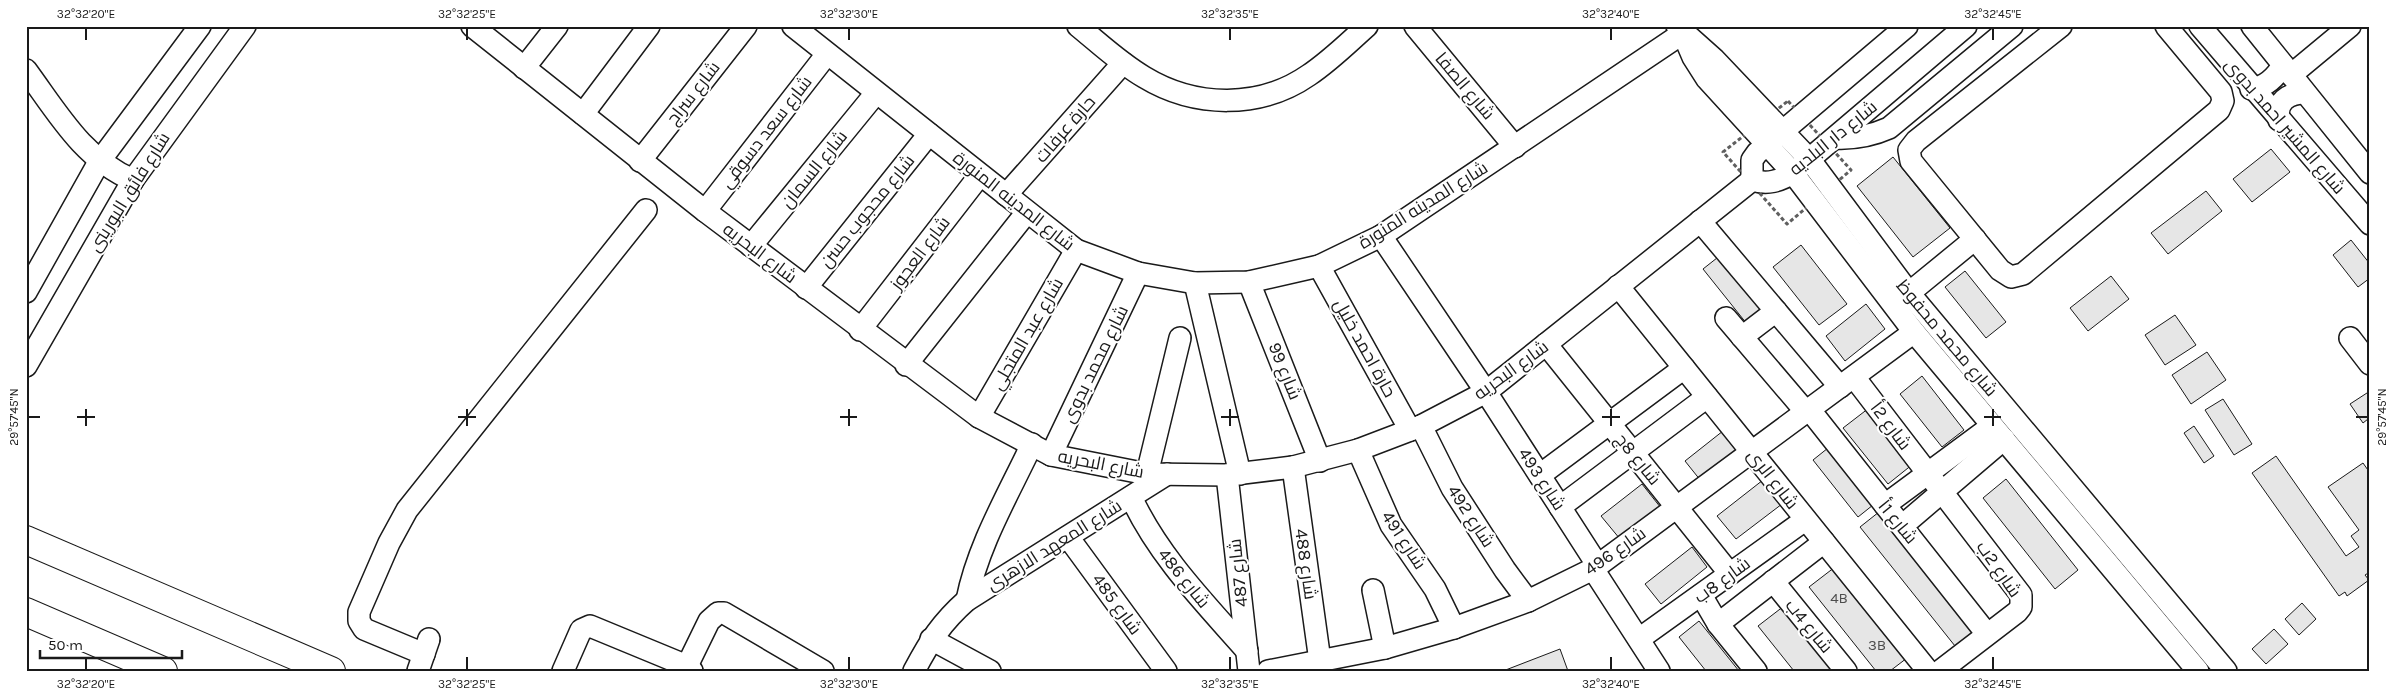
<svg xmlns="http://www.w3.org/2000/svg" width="2396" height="697" font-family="Karla,Cairo,sans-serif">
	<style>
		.building { fill: #e6e6e6; stroke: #1a1a1a }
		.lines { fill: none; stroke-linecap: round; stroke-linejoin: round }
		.minor-casing { stroke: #1a1a1a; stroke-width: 24 }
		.major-casing { stroke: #1a1a1a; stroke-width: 30 }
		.path { stroke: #5f5f5f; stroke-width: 3; stroke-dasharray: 4 2.5; stroke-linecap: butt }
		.minor { stroke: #fff; stroke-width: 21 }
		.major { stroke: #fff; stroke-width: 28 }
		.ticks { fill: none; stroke: #1a1a1a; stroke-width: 2 }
		.labels { text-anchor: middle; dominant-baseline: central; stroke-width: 4; stroke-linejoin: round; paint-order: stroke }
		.number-label { font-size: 15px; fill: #4d4d4d }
		.street-label { font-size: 18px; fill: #1a1a1a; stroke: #fff }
		.neatline { fill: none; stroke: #1a1a1a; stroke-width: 2 }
		.ticks-label { font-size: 12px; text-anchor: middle; fill: #1a1a1a }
	</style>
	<rect width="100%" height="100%" fill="#fff"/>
	<!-- building -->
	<g class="building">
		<polygon points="2271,149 2290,172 2252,202 2233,179"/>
		<polygon points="1893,157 1950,228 1913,257 1857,186"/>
		<polygon points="2206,191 2222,211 2168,254 2151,233"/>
		<polygon points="2351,240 2370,264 2370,278 2358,287 2333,255"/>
		<polygon points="1801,245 1847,304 1819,325 1773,267"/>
		<polygon points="1722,254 1767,309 1747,324 1703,269"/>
		<polygon points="1965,271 2006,322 1986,338 1945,287"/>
		<polygon points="2111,276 2129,299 2088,331 2070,308"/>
		<polygon points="1866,304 1885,329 1845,361 1826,336"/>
		<polygon points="2175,315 2196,345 2165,365 2145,335"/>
		<polygon points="2207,352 2226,380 2191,404 2172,375"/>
		<polygon points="1922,376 1964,430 1942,447 1900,394"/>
		<polygon points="2370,391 2370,421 2368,419 2363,423 2350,404"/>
		<polygon points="2223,399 2252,444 2234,455 2205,410"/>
		<polygon points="1869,408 1913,464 1888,484 1843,428"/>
		<polygon points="2194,426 2214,456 2204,463 2184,433"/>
		<polygon points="1728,427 1748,452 1705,486 1685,461"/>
		<polygon points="1833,444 1878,501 1858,517 1813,460"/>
		<polygon points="2276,456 2346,556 2359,547 2351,536 2359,530 2328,487 2363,463 2370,473 2370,572 2365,575 2369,580 2347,596 2345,592 2339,596 2252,473"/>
		<polygon points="2006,479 2078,570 2055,589 1983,498"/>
		<polygon points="1763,480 1782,504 1736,539 1717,516"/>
		<polygon points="1642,484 1661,508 1620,539 1601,516"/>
		<polygon points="1884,508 1983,632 1959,651 1860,527"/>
		<polygon points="1692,547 1707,567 1661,604 1645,584"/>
		<polygon points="1835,567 1907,658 1890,671 1876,671 1809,587"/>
		<polygon points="2302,603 2316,619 2299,635 2285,619"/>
		<polygon points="1784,606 1835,671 1794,671 1758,626"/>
		<polygon points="1699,621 1739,671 1706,671 1679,637"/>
		<polygon points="2274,629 2288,644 2266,664 2252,649"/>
		<polygon points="1560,649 1568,671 1503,671"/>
	</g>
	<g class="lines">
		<!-- minor casing -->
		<g class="minor-casing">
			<g id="minor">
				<polyline points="472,26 705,211 979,417 1051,455 1147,474 1227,475 1293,467 1358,450 1421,426 1486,392 1752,180"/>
				<polyline points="793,26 1076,250 1138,273 1195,283 1249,282 1319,266 1381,236 1683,33"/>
				<path d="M1078,26C1100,44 1120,63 1144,77C1195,108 1260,109 1309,75C1330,61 1348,43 1367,26"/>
				<polyline points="1415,26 1515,147"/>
				<polyline points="1677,26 1714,59 1810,160 1909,293 2226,671"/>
				<polyline points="2061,26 1916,141 1909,150 1911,161 2000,270 2011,277 2023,274 2219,110 2223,101 2221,92 2166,26"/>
				<polyline points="2200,26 2370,224"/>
				<polyline points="2252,26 2370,173"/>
				<polyline points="1684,36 1693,57 1707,79 1793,173 1914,332 2198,671"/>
				<polyline points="524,68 557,26"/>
				<path d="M26,70C57,112 83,159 133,180"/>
				<polyline points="2291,75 2350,26"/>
				<path d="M2251,89C2266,87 2276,77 2283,65"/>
				<polyline points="583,114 649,26"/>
				<path d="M2279,120C2275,102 2288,93 2305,93"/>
				<path d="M1835,138C1855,139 1871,136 1889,128L2012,26"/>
				<polyline points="640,161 746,26"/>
				<path d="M1752,180C1768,185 1779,181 1793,173L1966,26"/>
				<polyline points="1752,180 1752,160 1757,153 1907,26"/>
				<polyline points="1006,195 1123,63"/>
				<polyline points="705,211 827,54"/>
				<polyline points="1700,221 1840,387"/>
				<polyline points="1381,236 1486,392 1598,566"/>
				<polyline points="751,246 876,93"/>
				<polyline points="1319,266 1410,430"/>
				<polyline points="1249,282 1320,461"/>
				<polyline points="1195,283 1240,474"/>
				<polyline points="1618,286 1928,671"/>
				<polyline points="806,288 929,134"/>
				<polyline points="26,292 99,162 200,26"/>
				<polyline points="1909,293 1975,239"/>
				<polyline points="1726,318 1806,412"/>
				<polyline points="860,330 980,175"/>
				<polyline points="1742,337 1776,311"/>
				<polyline points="2350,338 2370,364"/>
				<polyline points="1546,344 1730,574"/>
				<polyline points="906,365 1027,212"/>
				<polyline points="26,366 133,180 245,26"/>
				<polyline points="1854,377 2021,595 2021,607 2017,612 1940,671"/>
				<polyline points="1809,409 1987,634"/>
				<polyline points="979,417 1076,250"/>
				<polyline points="1421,426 1452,488 1505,570 1528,601"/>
				<polyline points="1358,450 1391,525 1435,589 1454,628"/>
				<polyline points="1051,455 1138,273"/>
				<polyline points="1293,467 1320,661"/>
				<polyline points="1147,474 1180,338"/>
				<polyline points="1227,475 1249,671"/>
				<polyline points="1540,475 1684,368"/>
				<path d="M1131,497C1159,557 1204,602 1247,651"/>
				<polyline points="1885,505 1992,426"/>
				<polyline points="1560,507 1707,397"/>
				<polyline points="1902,526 2004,439"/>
				<polyline points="1068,537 1166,671"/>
				<polyline points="1593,569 1659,671"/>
				<polyline points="1773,581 1846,671"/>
				<polyline points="1373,590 1385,648"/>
				<polyline points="1701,595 1718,624 1756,671"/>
				<path d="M967,600C978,545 1008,495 1032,444"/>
				<polyline points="1718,624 1824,542"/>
				<polyline points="931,639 990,671"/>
				<polyline points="1639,639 1805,520"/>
				<polyline points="424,654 364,629 359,621 359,612 389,543 407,510 646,210"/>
				<polyline points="687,666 709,621 718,613 724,613 823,671"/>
				<polyline points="418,671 429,639"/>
				<polyline points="563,671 581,630 590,626 687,666 692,671"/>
				<path d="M914,671C930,641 941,623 967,600L1167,474"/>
				<polyline points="1268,671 1385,648 1454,628 1528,601 1593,569 1914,332"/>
			</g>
		</g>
		<!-- major casing -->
		<g class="major-casing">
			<g id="major">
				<polyline points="26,540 331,671"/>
				<polyline points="26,612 163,671"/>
			</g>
		</g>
		<!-- path -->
		<polygon class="path" points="1788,101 1851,170 1787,224 1723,152"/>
		<!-- minor -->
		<use href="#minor" class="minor"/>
		<!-- major -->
		<use href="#major" class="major"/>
	</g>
	<!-- ticks -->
	<path class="ticks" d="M86,28V40M467,28V40M849,28V40M1230,28V40M1611,28V40M1993,28V40M86,409V426M467,409V426M849,409V426M1230,409V426M1611,409V426M1993,409V426M28,417H40M77,417H95M458,417H476M840,417H857M1221,417H1239M1602,417H1620M1984,417H2001M2356,417H2368M86,657V670M467,657V670M849,657V670M1230,657V670M1611,657V670M1993,657V670"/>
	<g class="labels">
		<!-- number labels -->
		<g class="number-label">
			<text x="1839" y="598">4B</text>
			<text x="1877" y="645">3B</text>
		</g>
		<!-- street labels -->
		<g class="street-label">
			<text transform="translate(1465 86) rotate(50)">شارع الصفا</text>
			<text transform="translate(693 93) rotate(-52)">شارع سراج</text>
			<text transform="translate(2285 126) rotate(49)">شارع المشير احمد بدوى</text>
			<text transform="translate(1065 129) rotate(-49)">حارة عرفات</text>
			<text transform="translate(766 132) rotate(-52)">شارع سعد دسوقي</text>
			<text transform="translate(1833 138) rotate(-39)">شارع دار البلديه</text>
			<text transform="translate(814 169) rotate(-51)">شارع السمان</text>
			<text transform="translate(129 192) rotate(-58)">شارع فائق البورينى</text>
			<text transform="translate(1014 201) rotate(38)">شارع المدينه المنورة</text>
			<text transform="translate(1423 205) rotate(-32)">شارع المدينه المنورة</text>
			<text transform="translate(867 211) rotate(-51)">شارع محجوب حسن</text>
			<text transform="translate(760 253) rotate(37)">شارع البحريه</text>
			<text transform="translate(920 253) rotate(-53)">شارع العجوز</text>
			<text transform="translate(1027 334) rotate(-60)">شارع عبد المتجلي</text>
			<text transform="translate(1947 338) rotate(50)">شارع محمد محفوظ</text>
			<text transform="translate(1365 348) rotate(61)">حارة احمد خليل</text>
			<text transform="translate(1095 364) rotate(-64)">شارع محمد بدوى</text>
			<text transform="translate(1511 370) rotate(-36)">شارع البحريه</text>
			<text transform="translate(1285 371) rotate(68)">شارع 99</text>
			<text transform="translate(1891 426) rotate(53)">شارع 2أ</text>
			<text transform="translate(1638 459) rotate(51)">شارع 8ج</text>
			<text transform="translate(1101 464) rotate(11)">شارع البحريه</text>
			<text transform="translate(1542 479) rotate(57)">شارع 493</text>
			<text transform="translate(1773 479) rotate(52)">شارع الرى</text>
			<text transform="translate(1471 516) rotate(57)">شارع 492</text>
			<text transform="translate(1898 522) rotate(51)">شارع 1أ</text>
			<text transform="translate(1404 540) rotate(57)">شارع 491</text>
			<text transform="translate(1054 545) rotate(-32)">شارع المعهد الازهرى</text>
			<text transform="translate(1615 551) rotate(-35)">شارع 496</text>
			<text transform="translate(1306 564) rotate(82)">شارع 488</text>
			<text transform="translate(1999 569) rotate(55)">شارع 2ب</text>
			<text transform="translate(1238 573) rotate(-96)">شارع 487</text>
			<text transform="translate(1184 578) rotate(51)">شارع 486</text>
			<text transform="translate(1722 580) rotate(-36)">شارع 8ب</text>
			<text transform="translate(1117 604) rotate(54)">شارع 485</text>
			<text transform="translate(1809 626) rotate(51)">شارع 4ب</text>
		</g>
	</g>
	<!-- border -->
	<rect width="2396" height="697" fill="none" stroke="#ffffff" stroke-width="55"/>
	<!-- scale -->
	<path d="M40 650v8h142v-8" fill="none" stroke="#1a1a1a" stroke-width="2.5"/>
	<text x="48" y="650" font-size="15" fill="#1a1a1a" stroke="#ffffff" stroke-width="4" paint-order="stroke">50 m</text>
	<rect x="28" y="28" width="2340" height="642" class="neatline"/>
	<g class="ticks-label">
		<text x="86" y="18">32°32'20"E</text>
		<text x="467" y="18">32°32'25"E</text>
		<text x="849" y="18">32°32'30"E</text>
		<text x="1230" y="18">32°32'35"E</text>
		<text x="1611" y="18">32°32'40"E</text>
		<text x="1993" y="18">32°32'45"E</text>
		<text transform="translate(14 417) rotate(-90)" y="4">29°57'45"N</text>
		<text transform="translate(2382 417) rotate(-90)" y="4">29°57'45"N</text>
		<text x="86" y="688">32°32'20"E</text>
		<text x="467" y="688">32°32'25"E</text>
		<text x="849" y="688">32°32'30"E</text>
		<text x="1230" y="688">32°32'35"E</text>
		<text x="1611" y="688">32°32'40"E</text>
		<text x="1993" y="688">32°32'45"E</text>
	</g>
</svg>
